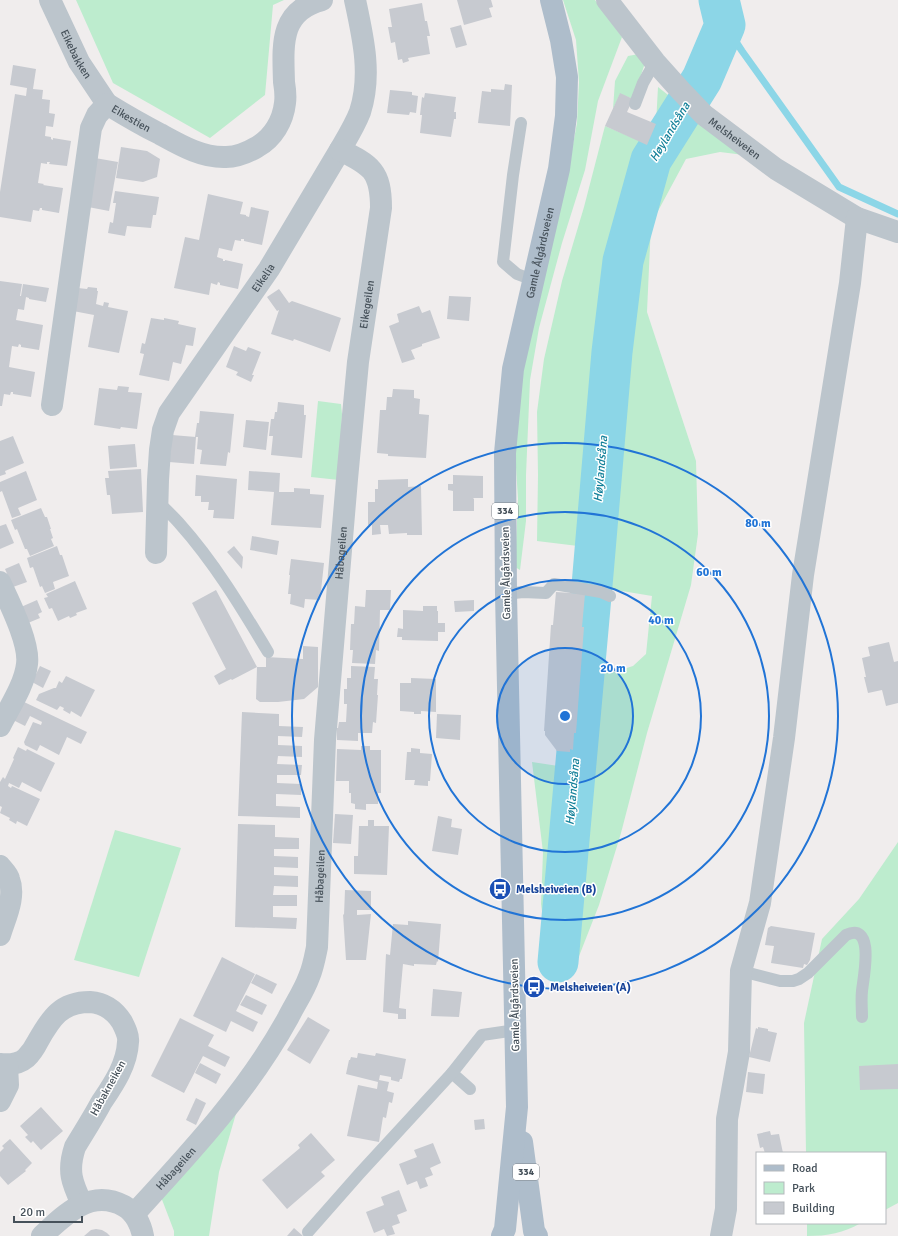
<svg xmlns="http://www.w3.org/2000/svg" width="898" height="1236" font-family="Signika,sans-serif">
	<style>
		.green { fill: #bdecce }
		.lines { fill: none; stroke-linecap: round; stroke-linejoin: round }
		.stream { stroke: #8cd6e7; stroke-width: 7 }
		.river { stroke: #8cd6e7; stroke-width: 41 }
		.building { fill: #c7cad0 }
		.service { stroke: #bcc5cc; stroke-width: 12 }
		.minor { stroke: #bcc5cc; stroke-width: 22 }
		.tertiary { stroke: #bcc5cc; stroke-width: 22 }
		.primary { stroke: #aebdcb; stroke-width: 22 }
		.ring { fill: none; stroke: #2174d6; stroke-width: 2 }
		.labels { text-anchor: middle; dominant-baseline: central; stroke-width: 3; stroke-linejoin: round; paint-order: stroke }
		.shield { fill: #fff; stroke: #7e858c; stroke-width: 1 }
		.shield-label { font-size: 10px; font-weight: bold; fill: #46515a }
		.street-label { font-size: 11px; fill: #46515a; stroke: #fff }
		.transit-label { font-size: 11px; font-weight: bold; fill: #164399; stroke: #fff; text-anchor: start }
		.water-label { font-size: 12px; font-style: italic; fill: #138099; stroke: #fff }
		.centre { fill: #2174d6; stroke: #fff; stroke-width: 2 }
		.ring-label { font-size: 12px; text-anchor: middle; font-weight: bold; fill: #2174d6; stroke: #fff; stroke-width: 3; stroke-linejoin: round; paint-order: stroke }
	</style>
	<rect width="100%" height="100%" fill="#f0eded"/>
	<!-- green -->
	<g class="green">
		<polygon points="76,0 284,0 273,5 265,95 210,138 113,83"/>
		<polygon points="563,0 595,0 622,37 598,101 585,170 562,243 539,328 530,380 526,475 526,521 520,570 515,567 518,499 515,452 522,369 567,176 577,123 579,82 576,40"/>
		<polygon points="639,54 645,63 633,99 620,94 613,109 615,81 628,56"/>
		<polygon points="658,87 744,155 720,152 686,159 651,224 647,312 696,461 698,534 691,585 647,733 621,833 599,905 574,969 548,955 541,904 543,852 532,762 578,769 587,671 596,662 611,673 633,666 646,654 652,596 604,588 579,581 578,546 537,541 538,475 537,412 544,359 562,281 584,207 605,126 647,144 656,124"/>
		<polygon points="318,401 341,404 342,414 339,480 311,477"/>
		<polygon points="115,830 181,848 139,977 74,960"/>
		<polygon points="898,842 898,1203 885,1210 885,1153 806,1153 804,1023 822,939 859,899"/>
		<polygon points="242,1093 219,1172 209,1236 174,1236 174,1231 161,1197"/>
		<path d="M807,1223H861C843,1233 828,1236 807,1236Z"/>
	</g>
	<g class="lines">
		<!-- stream -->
		<polyline class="stream" points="725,25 742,51 839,187 898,214"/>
		<!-- river -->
		<polyline class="river" points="558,962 593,574 612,352 623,261 651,160 702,79 725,25 719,0"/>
	</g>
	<!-- building -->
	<g class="building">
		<polygon points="457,0 491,0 493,7 489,8 492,17 464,25"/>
		<polygon points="422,3 425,21 427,21 430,36 427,36 430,54 408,58 409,61 403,63 402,59 398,60 395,42 391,43 388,27 392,27 389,9"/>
		<polygon points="461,25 467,45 456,48 450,28"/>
		<polygon points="13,65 36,69 33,89 43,90 42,99 50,100 49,113 55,114 53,127 46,126 45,136 51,137 51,139 53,140 53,138 71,141 67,166 49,164 50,162 47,162 47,164 41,163 38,183 44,184 43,185 63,188 59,213 42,210 42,208 40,208 39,211 33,210 31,222 0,217 0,192 15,94 26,96 27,88 10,85"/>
		<polygon points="505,84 512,85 510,126 478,123 482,91 491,92 491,89 504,90"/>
		<polygon points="390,90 412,92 412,95 418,96 416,113 410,112 409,115 387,113"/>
		<polygon points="425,93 456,97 454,112 456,112 456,119 454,119 451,137 420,133 422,115 420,115 422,97 424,98"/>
		<polygon points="620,93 633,99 627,112 656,124 647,145 605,126"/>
		<polygon points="121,147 147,151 160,159 157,177 143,182 116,178"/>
		<polygon points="95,158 118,162 109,211 88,207"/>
		<polygon points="115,191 159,197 156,215 153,215 151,228 127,226 125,236 108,233 110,222 113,223 116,203 113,203"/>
		<polygon points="208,194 243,202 240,214 246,215 246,216 249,217 251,207 269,211 262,245 244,241 244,239 241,239 241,241 235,240 232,251 219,248 217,257 223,259 223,261 225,261 225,260 243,264 238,289 220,285 220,283 218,282 217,285 211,283 209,295 174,288 185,237 199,240"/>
		<polygon points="0,281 22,284 20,296 21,296 23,284 49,288 46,302 29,299 29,298 26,297 24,310 18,309 16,320 43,325 39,350 21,347 21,345 19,344 18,347 12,346 9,367 35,372 31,397 13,394 13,392 11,392 10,395 4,394 2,406 0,406"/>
		<polygon points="88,287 97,288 97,291 98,291 96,304 103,306 104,302 109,303 108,307 128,311 119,353 88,347 94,315 73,311 78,288 87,289"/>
		<polygon points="279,289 289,303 292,301 341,318 330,352 294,339 293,341 271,334 279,310 277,311 267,297"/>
		<polygon points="449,296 471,297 469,321 447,319"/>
		<polygon points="419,306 422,313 430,310 440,338 422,344 422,346 411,350 415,359 402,363 389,326 399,322 397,314"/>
		<polygon points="151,318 164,320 164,318 179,321 178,324 196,328 193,346 186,345 181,364 173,362 169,381 139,375 144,354 140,353 142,343 145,344"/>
		<polygon points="234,346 246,351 248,347 261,352 252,375 254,375 251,382 236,375 238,372 226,367"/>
		<polygon points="118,386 129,387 128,392 142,393 137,429 121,427 120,429 94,425 99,388 117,390"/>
		<polygon points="393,389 414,390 414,398 420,399 419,414 429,415 426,458 388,456 388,454 377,453 380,410 386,410 387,397 392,397"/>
		<polygon points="278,402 304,405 304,415 306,415 302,458 271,455 273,436 269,436 271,419 274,419 275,412 277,412"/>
		<polygon points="200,411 234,414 230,453 228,452 226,466 200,464 202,450 197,449 198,437 195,437 197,423 199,423"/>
		<polygon points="246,420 269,422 266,450 243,447"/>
		<polygon points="172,435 196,437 194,464 169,462"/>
		<polygon points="13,436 24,463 5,471 6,474 0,476 0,441"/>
		<polygon points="135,444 137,467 110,469 108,446"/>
		<polygon points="141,469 143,512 112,514 110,495 107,495 105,478 109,478 108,471"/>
		<polygon points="26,471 37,500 18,508 21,515 12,518 2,491 0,492 0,482"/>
		<polygon points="249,471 280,473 279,492 294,492 294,488 310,489 310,494 324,495 321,528 271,525 274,492 248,490"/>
		<polygon points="196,475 237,479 234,519 213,518 214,510 208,510 209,502 201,502 201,496 195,496"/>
		<polygon points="453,475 483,476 483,498 473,498 474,499 474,511 453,511 453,491 448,490 448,484 453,484"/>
		<polygon points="408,479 408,487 421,486 422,535 407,535 407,529 407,533 389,534 388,525 380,525 381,534 372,535 372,525 368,525 368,502 375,502 375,489 378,489 378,480"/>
		<polygon points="41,508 45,517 47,517 51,529 50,529 53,538 51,539 54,546 30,556 27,549 25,549 17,529 15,530 11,520"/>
		<polygon points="6,524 14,543 0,549 0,526"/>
		<polygon points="252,536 279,541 277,555 250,550"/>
		<polygon points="57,546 60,555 62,555 69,576 53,582 55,589 45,593 42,586 40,587 33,567 30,568 27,558"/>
		<polygon points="234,546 243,557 242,569 227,552"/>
		<polygon points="291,559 324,563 320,600 305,599 304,608 290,604 291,594 288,594 290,575 289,575"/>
		<polygon points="19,563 27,582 13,587 5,569"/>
		<polygon points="75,581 87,609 76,613 77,615 70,618 69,616 58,621 52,608 49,609 44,598 48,597 46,594"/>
		<polygon points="216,590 257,667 232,680 231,679 219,685 214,676 226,669 192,603"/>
		<polygon points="366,590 391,590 390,610 380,610 379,651 376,650 375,664 352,663 353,650 350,650 351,624 354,624 355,606 365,607"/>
		<polygon points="556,592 585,594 582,627 584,627 576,733 574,733 573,750 570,749 570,752 557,751 545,735 545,731 544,731 551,625 553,625"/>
		<polygon points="37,600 42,612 38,614 40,618 28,623 21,607"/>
		<polygon points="474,600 474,611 455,612 454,601"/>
		<polygon points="423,606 437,606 437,611 438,611 438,623 445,623 445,632 438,632 438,641 402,640 402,637 397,637 398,628 403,629 403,610 423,611"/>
		<polygon points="889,642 894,662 898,661 898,703 886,706 882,690 868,693 864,677 866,677 862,658 870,656 868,647"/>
		<polygon points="303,646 318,647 318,687 304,699 278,702 260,702 256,699 257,667 266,667 266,657 303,659"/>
		<polygon points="40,666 51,671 43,688 32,682"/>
		<polygon points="351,666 375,667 374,679 378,679 377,695 378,695 376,723 373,722 372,733 358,733 358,741 337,740 337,728 338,728 339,722 346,722 347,704 344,704 344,689 347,689 347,678 351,678"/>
		<polygon points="66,676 95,690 81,717 71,711 70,714 63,710 64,708 60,706 57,710 36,700 39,694 54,688 56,688 59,681 62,683"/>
		<polygon points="411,678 436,679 436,712 421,711 421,714 414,714 414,712 400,711 400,683 411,683"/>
		<polygon points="22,701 87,732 81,744 67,737 59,755 40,745 37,751 25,745 24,742 33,722 41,725 42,722 30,716 25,726 13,720"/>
		<polygon points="242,712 279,714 279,726 303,727 302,737 278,736 278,745 302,746 302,757 278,756 277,764 302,765 301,775 277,775 277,783 301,784 301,795 276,794 276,806 300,807 300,818 238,816"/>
		<polygon points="437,714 461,715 460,740 436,738"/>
		<polygon points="361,746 370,746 370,750 381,750 381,793 378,793 378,804 366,804 366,810 355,809 355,804 351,803 351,793 349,793 349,781 336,781 337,749 361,750"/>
		<polygon points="18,747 26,751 27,749 55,763 41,792 22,782 19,788 9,783 8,786 11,788 12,786 40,799 27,826 17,821 16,824 9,820 10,818 0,813 2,807 0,806 0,782 3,777 5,779 14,759 13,758"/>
		<polygon points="411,748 420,749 420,753 432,754 430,781 428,781 428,786 414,785 415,780 405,780 407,752 411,752"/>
		<polygon points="335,814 353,815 351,844 333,843"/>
		<polygon points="438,816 452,819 451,827 462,829 458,855 432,851"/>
		<polygon points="368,820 374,820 374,826 389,826 387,875 354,874 354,856 358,856 359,826 368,826"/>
		<polygon points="238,824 275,825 275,837 299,838 299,849 274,849 274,856 298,857 298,868 274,867 274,875 298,876 298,887 274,886 273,895 297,895 297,906 273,906 273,917 297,918 296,929 235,927"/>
		<polygon points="345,890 371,891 371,910 357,910 357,915 371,914 366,960 346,960 343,914 344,915"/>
		<polygon points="408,921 441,924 438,962 437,961 436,965 414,964 414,966 403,964 399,1008 406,1009 406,1019 398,1019 398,1014 383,1012 386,954 390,955 393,924 408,925"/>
		<polygon points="771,926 815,933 810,960 807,965 804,964 803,968 771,963 774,946 765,945 768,928"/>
		<polygon points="222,957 255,974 236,1011 258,1022 253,1032 231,1021 226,1032 193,1016"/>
		<polygon points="256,974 277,984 272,994 251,983"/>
		<polygon points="433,989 462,992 459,1017 431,1016"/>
		<polygon points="246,995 267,1005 262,1015 240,1005"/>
		<polygon points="308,1017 330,1030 310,1064 287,1050"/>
		<polygon points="180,1018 214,1035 208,1046 230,1057 225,1067 203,1056 184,1093 151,1076"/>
		<polygon points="758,1027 768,1029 768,1031 777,1033 770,1062 749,1057 756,1028 758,1029"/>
		<polygon points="358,1053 375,1056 376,1053 406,1059 402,1079 400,1079 399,1082 391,1080 391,1077 380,1075 379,1080 389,1082 387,1091 394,1093 392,1103 389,1102 386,1118 383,1117 379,1142 347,1136 358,1085 377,1089 378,1082 346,1074 349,1060 350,1060 351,1057 357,1058"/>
		<polygon points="200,1063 221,1074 216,1084 195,1073"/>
		<polygon points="898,1064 898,1089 860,1090 859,1066"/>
		<polygon points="748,1072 765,1074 763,1094 746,1092"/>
		<polygon points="196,1098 206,1103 196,1125 186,1120"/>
		<polygon points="41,1107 63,1131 41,1150 33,1141 31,1143 25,1137 28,1135 20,1126"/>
		<polygon points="484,1119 485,1129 475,1130 474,1120"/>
		<polygon points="770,1131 771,1135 779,1134 783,1153 765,1153 763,1147 760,1148 757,1134"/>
		<polygon points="311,1133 335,1160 321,1172 325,1176 287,1209 262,1180 300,1148 298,1145"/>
		<polygon points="10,1139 32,1163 25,1170 26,1171 8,1185 0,1176 0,1152 4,1148 2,1146"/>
		<polygon points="433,1143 441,1163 430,1168 433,1175 425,1178 428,1186 420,1189 417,1181 407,1185 399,1164 417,1157 414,1150"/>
		<polygon points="399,1190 407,1211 397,1215 400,1223 392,1226 395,1234 387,1236 384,1229 374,1233 366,1212 384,1205 381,1197"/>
		<polygon points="294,1228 303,1236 287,1236"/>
		<polygon points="96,1229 102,1230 107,1233 110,1236 84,1236 91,1230"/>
	</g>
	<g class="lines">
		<!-- service -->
		<g class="service">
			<polyline points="635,104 643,83 655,62"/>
			<polyline points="521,123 513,175 503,262 517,274 533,280"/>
			<path d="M157,501C164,508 172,515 179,523C214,562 241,607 268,652"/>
			<polyline points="506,594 523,592 546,593 554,584 601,592 610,596"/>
			<path d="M741,971L780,981H793L799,979L808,973L846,935C876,921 863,979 862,991C861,1000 862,1008 862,1017"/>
			<polyline points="452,1073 470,1089"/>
			<polyline points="308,1232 360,1173 452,1073 482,1035 516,1030"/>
		</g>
		<!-- minor -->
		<g class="minor">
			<path id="s1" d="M50,0L79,62L107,104"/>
			<path id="s2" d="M607,0L655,62L681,91L704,115L776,169L857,218L898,232"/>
			<path id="s3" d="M52,405L91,128L97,115L107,104C125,115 142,125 160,134C180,145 202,158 226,157C237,157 247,153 257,147C273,138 283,121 285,103C286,96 285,88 284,82C283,46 279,11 322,0"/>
			<path id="s4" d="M156,553L158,480L160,450L163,430L169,413L269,269L340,150C347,138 355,125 360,112C372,75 363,37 355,0"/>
			<path d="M0,582C9,602 30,643 27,664C25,684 9,708 0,726"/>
			<path d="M0,866C3,870 8,874 9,879C16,897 5,918 0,935"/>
			<path d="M0,1064C9,1065 19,1064 26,1058C31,1053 35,1047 38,1041C51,1018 61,1002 90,1002C104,1003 115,1011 122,1022C125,1028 129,1036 128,1042C127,1065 113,1085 101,1103C93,1118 84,1132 75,1147C67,1171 72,1183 82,1204"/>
			<polyline points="0,1101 8,1085 7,1065"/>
			<path id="s5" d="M134,1214C190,1153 248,1091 288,1018C295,1004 304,991 309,977C313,968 315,957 317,947L325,740L347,479L358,362L381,208C381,171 371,165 340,150"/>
			<polyline points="721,1236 726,1209 727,1119 739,1052 741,971 760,903 784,738 803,575 850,283 857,218"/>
		</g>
		<!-- tertiary -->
		<path class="tertiary" d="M42,1236C65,1214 91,1188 124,1206C135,1212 141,1225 143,1236"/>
		<!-- primary -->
		<g class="primary">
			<polyline points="522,1142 534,1231 537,1236"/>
			<path id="s6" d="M502,1236L505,1229L517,1107L506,594L505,453L513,369L559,169L566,116L567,77L561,40L551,0"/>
		</g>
	</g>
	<!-- distance rings -->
	<circle cx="565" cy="716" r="68" fill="#2174d6" fill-opacity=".12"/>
	<g class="ring">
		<circle cx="565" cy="716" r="68"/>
		<circle cx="565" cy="716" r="136"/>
		<circle cx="565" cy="716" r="204"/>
		<circle cx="565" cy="716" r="273"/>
	</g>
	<!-- icons -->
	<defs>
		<g id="bus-disc" transform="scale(1.15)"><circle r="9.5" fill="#1a4fb4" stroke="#fff"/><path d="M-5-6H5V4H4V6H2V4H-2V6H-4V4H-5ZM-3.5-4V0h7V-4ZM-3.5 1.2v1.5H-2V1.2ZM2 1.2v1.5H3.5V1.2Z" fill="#fff"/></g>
	</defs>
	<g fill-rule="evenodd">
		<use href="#bus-disc" x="500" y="889"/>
		<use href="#bus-disc" x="534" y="987"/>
	</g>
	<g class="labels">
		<!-- shield labels -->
		<g class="shield">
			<rect x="492" y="503" width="26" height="16" rx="3"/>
			<rect x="513" y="1164" width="26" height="16" rx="3"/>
		</g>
		<g class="shield-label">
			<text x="505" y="511">334</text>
			<text x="526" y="1172">334</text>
		</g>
		<!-- street labels -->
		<g class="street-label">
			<text stroke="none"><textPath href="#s1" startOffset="60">Eikebakken</textPath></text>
			<text stroke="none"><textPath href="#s3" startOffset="337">Eikestien</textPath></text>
			<text stroke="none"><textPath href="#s2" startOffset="189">Melsheiveien</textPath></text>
			<text stroke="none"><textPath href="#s6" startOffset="988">Gamle Ålgårdsveien</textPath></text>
			<text stroke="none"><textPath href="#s4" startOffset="306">Eikelia</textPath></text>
			<text stroke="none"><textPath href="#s5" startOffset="972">Eikegeilen</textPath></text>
			<text stroke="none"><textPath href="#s5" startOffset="722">Håbageilen</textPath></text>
			<text transform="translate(506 573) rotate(-91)">Gamle Ålgårdsveien</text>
			<text stroke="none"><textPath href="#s5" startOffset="398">Håbageilen</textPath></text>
			<text transform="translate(515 1005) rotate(-91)">Gamle Ålgårdsveien</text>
			<text transform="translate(108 1088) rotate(-61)">Håbakneiken</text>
			<text stroke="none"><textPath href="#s5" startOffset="62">Håbageilen</textPath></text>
		</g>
		<!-- transit labels -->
		<g class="transit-label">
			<text x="516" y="889">Melsheiveien (B)</text>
			<text x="550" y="987">Melsheiveien (A)</text>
		</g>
		<!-- water labels -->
		<g class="water-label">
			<text transform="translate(670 132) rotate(-59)">Høylandsåna</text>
			<text transform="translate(601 469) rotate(-85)">Høylandsåna</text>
			<text transform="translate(573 792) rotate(-85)">Høylandsåna</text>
		</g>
	</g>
	<circle cx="565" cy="716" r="6" class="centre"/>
	<g class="ring-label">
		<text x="758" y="527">80 m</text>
		<text x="709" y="576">60 m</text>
		<text x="661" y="624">40 m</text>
		<text x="613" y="672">20 m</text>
	</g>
	<!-- legend -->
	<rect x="756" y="1152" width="130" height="72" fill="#ffffff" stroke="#b5b9bd"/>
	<rect x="764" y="1165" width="20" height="6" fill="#aebdcb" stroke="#b5b9bd"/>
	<text x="792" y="1172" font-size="12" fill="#46515a">Road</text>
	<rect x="764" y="1182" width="20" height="12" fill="#bdecce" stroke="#b5b9bd"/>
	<text x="792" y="1192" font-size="12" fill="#46515a">Park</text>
	<rect x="764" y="1202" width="20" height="12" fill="#c7cad0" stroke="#b5b9bd"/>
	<text x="792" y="1212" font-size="12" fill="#46515a">Building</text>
	<!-- scale -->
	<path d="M14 1216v6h68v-6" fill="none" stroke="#46515a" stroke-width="2"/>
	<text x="20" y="1216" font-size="12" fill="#46515a" stroke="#ffffff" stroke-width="3" paint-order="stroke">20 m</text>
</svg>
